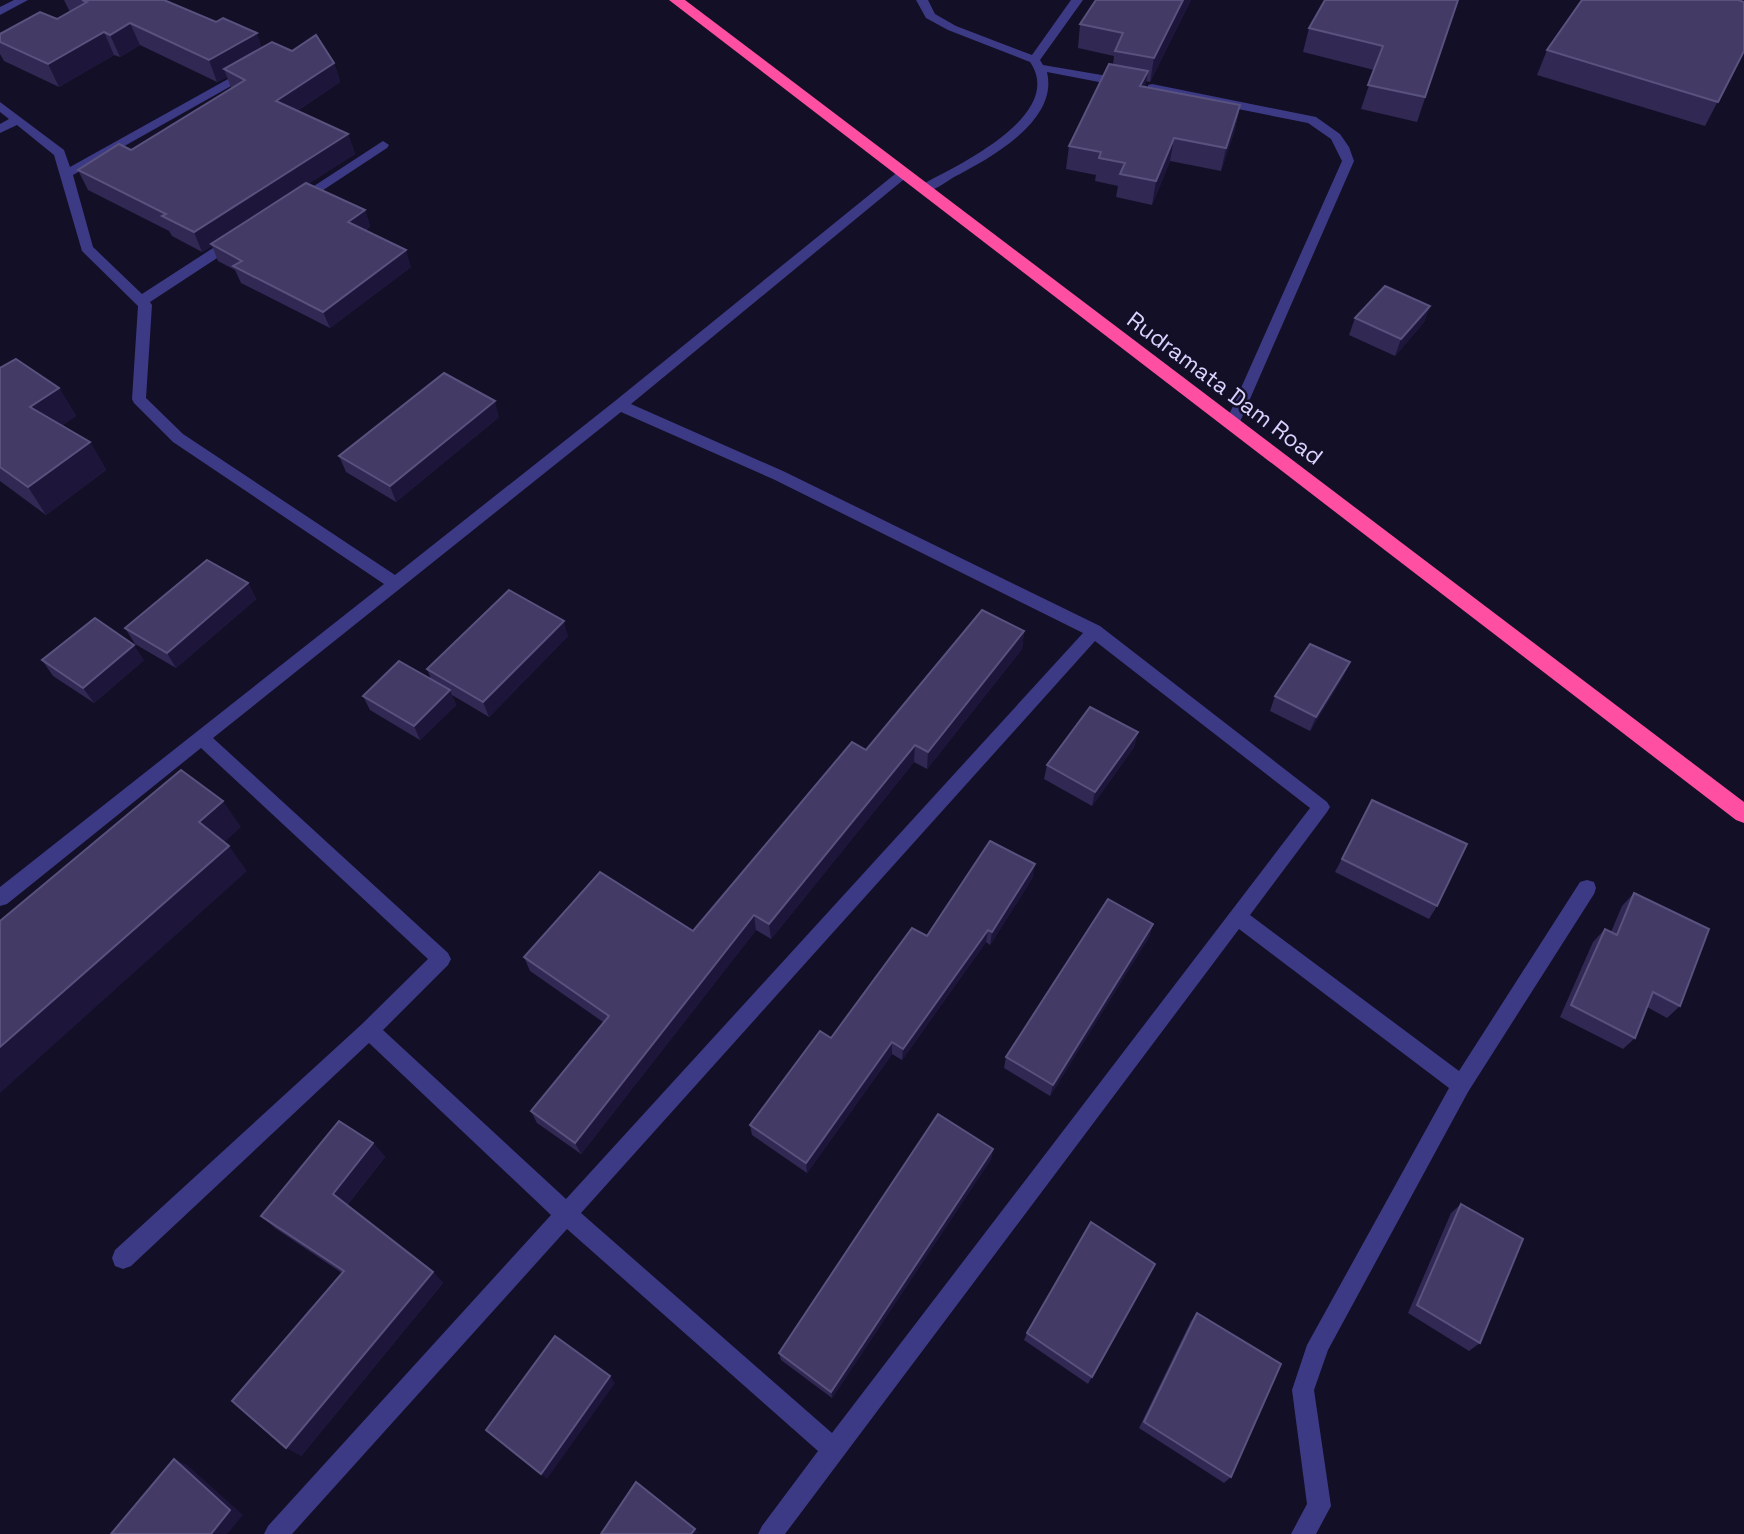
<svg xmlns="http://www.w3.org/2000/svg" width="1744" height="1534" font-family="'Space Grotesk',sans-serif">
	<style>
		.lines { fill: none; stroke-linecap: round; stroke-linejoin: round }
		.minor { fill: #3d3a85; fill-rule: evenodd }
		.highway { fill: #ff4fa3; fill-rule: evenodd }
		.wall { fill: #312854 }
		.shaded-wall { fill: #1d163a }
		.building { fill: #433a66; stroke: #5a527e; stroke-width: 2 }
		.labels { text-anchor: middle; dominant-baseline: central; stroke-width: 5; stroke-linejoin: round; paint-order: stroke }
		.street-label { font-size: 23px; fill: #d9d4ff; stroke: #130f26 }
	</style>
	<rect width="100%" height="100%" fill="#130f26"/>
	<g class="lines">
		<!-- minor -->
		<g class="minor">
			<polygon points="14,0 28,0 0,15 0,7"/>
			<path d="M916,0H928L935,14L956,26L1032,55L1071,0H1083L1040,60L1043,65L1125,79L1131,83L1125,87L1047,72C1059,121 989,159 954,177C944,183 931,194 919,192V186C954,167 1067,116 1030,62L948,30L926,18Z"/>
			<path d="M246,69L256,72L73,175L93,247L142,294L230,237H240V243L150,302L152,305L146,398L183,434L395,575L615,401L900,170H908V176L631,404L783,471L1100,626L1327,802L1330,807L1327,812L1250,915L1459,1071L1580,882L1587,880L1594,882L1596,888L1594,894L1468,1092L1328,1350L1314,1390L1331,1506L1316,1534H1291L1307,1504L1292,1390L1307,1345L1449,1088L1239,929L785,1534H758L762,1526L818,1451L567,1229L292,1534H264L268,1526L551,1215L369,1043L131,1266L123,1269L115,1266L112,1258L115,1250L362,1024L428,959L201,748L7,904L0,906V887L384,584L173,442L134,403L132,399L138,306L82,251L54,155L17,125L0,133V124L9,119L0,112V102L64,150L70,167ZM621,412L773,479L1083,633L566,1199L383,1030L448,965L451,959L448,953L213,738ZM1095,641L1310,808L832,1433L581,1213Z"/>
			<polygon points="1152,84 1316,117 1340,134 1349,147 1354,161 1239,424 1232,429 1225,424 1342,161 1331,139 1308,123 1148,91 1148,85"/>
			<polygon points="383,141 389,145 387,148 302,204 292,204 291,201"/>
		</g>
		<!-- highway -->
		<polygon class="highway" points="669,0 685,0 1744,802 1744,823 1736,820"/>
	</g>
	<!-- wall -->
	<g class="wall">
		<polygon points="64,0 164,0 262,48 292,51 334,63 340,82 297,111 348,134 355,154 308,184 365,210 370,226 365,231 411,267 330,328 241,283 235,270 218,261 212,246 202,252 172,236 169,231 88,190 78,170 131,150 231,88 227,77 217,82 140,45 120,57 114,55 59,87 4,61 0,54 0,34 57,19 70,12"/>
		<polygon points="1191,0 1150,82 1146,81 1145,87 1240,105 1235,129 1221,171 1170,161 1152,205 1116,197 1118,186 1095,181 1096,175 1066,169 1069,146 1113,64 1114,56 1078,48 1080,24"/>
		<polygon points="1458,0 1417,122 1361,109 1374,70 1303,52 1309,28"/>
		<polygon points="1547,50 1744,51 1705,126 1537,75"/>
		<polygon points="1430,306 1424,322 1395,356 1349,335 1355,318"/>
		<polygon points="0,368 59,388 76,416 61,426 90,442 106,470 46,515 0,481"/>
		<polygon points="499,417 396,502 346,472 339,456"/>
		<polygon points="248,583 256,599 176,668 135,644 125,628"/>
		<polygon points="1024,631 1022,649 927,769 914,762 771,939 756,930 581,1154 537,1123 531,1111 603,1022 530,971 524,957 693,931 866,750"/>
		<polygon points="568,636 489,717 452,695 456,705 420,740 370,710 363,696 431,679 427,669"/>
		<polygon points="42,660 144,660 94,703 53,676"/>
		<polygon points="1350,662 1343,677 1310,731 1270,711 1275,696"/>
		<polygon points="1138,732 1134,747 1092,806 1044,779 1047,765"/>
		<polygon points="1372,800 1437,906 1429,919 1335,872"/>
		<polygon points="1033,877 990,945 986,942 902,1060 892,1054 807,1173 752,1135 750,1125 927,936"/>
		<polygon points="1634,893 1680,1006 1667,1018 1647,1007 1635,1038 1623,1049 1560,1017 1593,942 1605,929 1611,932 1622,906"/>
		<polygon points="1153,924 1149,937 1050,1096 1004,1068 1006,1057"/>
		<polygon points="373,1143 385,1157 347,1205 433,1272 443,1283 301,1456 342,1273 275,1228 261,1216"/>
		<polygon points="993,1149 991,1159 832,1398 781,1360 779,1353"/>
		<polygon points="1461,1204 1480,1343 1469,1351 1408,1313 1451,1213"/>
		<polygon points="1155,1264 1088,1384 1024,1340 1027,1333"/>
		<polygon points="1197,1313 1231,1477 1224,1483 1139,1428 1191,1321"/>
	</g>
	<!-- shaded-wall -->
	<g class="shaded-wall">
		<polygon points="1183,0 1191,0 1150,82 1154,58"/>
		<polygon points="130,23 140,45 120,57 110,35"/>
		<polygon points="104,32 114,55 59,87 48,64"/>
		<polygon points="257,33 265,56 224,69 227,77 217,82 209,60"/>
		<polygon points="334,63 340,82 283,120 276,101"/>
		<polygon points="1148,71 1144,94 1140,86"/>
		<polygon points="1240,105 1235,129 1221,171 1226,148"/>
		<polygon points="348,134 355,154 213,245 211,244 212,246 202,252 194,232"/>
		<polygon points="1174,138 1170,161 1152,205 1156,181"/>
		<polygon points="365,210 370,226 353,239 348,222"/>
		<polygon points="406,250 411,267 330,328 323,312"/>
		<polygon points="1430,306 1424,322 1395,356 1401,339"/>
		<polygon points="59,388 76,416 47,435 30,407"/>
		<polygon points="495,401 499,417 396,502 390,486"/>
		<polygon points="90,442 106,470 46,515 28,487"/>
		<polygon points="248,583 256,599 176,668 167,653"/>
		<polygon points="564,621 568,636 489,717 483,702"/>
		<polygon points="1024,631 1022,649 927,769 928,752"/>
		<polygon points="134,645 144,660 94,703 83,688"/>
		<polygon points="1350,662 1343,677 1310,731 1316,717"/>
		<polygon points="450,690 456,705 420,740 414,726"/>
		<polygon points="1138,732 1134,747 1092,806 1095,792"/>
		<polygon points="915,745 914,762 771,939 769,924"/>
		<polygon points="223,801 241,827 218,848 199,822"/>
		<polygon points="229,846 247,871 0,1093 0,1047"/>
		<polygon points="1035,864 1033,877 990,945 992,932"/>
		<polygon points="754,915 756,930 581,1154 575,1143"/>
		<polygon points="1153,924 1149,937 1050,1096 1053,1085"/>
		<polygon points="988,930 986,942 902,1060 903,1049"/>
		<polygon points="892,1042 892,1054 807,1173 806,1163"/>
		<polygon points="373,1143 385,1157 345,1207 333,1194"/>
		<polygon points="993,1149 991,1159 832,1398 831,1392"/>
		<polygon points="433,1272 443,1283 301,1456 286,1448"/>
		<polygon points="610,1376 615,1383 547,1479 541,1474"/>
		<polygon points="174,1459 187,1465 243,1515 227,1534 211,1534"/>
		<polygon points="695,1529 698,1533 691,1534"/>
	</g>
	<!-- building -->
	<g class="building">
		<polygon points="82,0 164,0 216,22 223,18 257,33 209,60 130,23 110,35 104,32 48,64 0,42 0,34 40,12 57,19 87,2"/>
		<polygon points="1096,0 1183,0 1154,58 1115,51 1123,33 1080,24"/>
		<polygon points="1325,0 1458,0 1425,97 1368,85 1383,46 1309,28"/>
		<polygon points="1582,0 1738,0 1744,2 1744,51 1718,102 1547,50"/>
		<polygon points="316,35 334,63 276,101 348,134 194,232 162,216 166,214 78,170 119,144 131,150 245,80 224,69 272,42 292,51"/>
		<polygon points="1109,64 1148,71 1140,86 1240,105 1226,148 1174,138 1156,181 1120,174 1125,163 1099,158 1101,152 1069,146"/>
		<polygon points="306,183 365,210 348,222 406,250 323,312 233,266 242,261 211,244"/>
		<polygon points="1385,286 1430,306 1401,339 1355,318"/>
		<polygon points="16,359 59,388 30,407 90,442 28,487 0,467 0,368"/>
		<polygon points="444,373 495,401 390,486 339,456"/>
		<polygon points="207,560 248,583 167,653 125,628"/>
		<polygon points="509,590 564,621 483,702 427,669"/>
		<polygon points="982,610 1024,631 928,752 915,745 769,924 754,915 575,1143 531,1111 609,1016 524,957 600,872 693,931 852,742 866,750"/>
		<polygon points="95,618 134,645 83,688 42,660"/>
		<polygon points="1310,644 1350,662 1316,717 1275,696"/>
		<polygon points="399,661 450,690 414,726 363,696"/>
		<polygon points="1090,707 1138,732 1095,792 1047,765"/>
		<polygon points="181,770 223,801 199,822 229,846 0,1047 0,921"/>
		<polygon points="1372,800 1467,844 1437,906 1342,859"/>
		<polygon points="990,841 1035,864 992,932 988,930 903,1049 892,1042 806,1163 750,1125 820,1031 831,1038 912,928 927,936"/>
		<polygon points="1634,893 1709,929 1680,1006 1653,992 1635,1038 1571,1005 1605,929 1617,935"/>
		<polygon points="1108,899 1153,924 1053,1085 1006,1057"/>
		<polygon points="938,1114 993,1149 831,1392 779,1353"/>
		<polygon points="339,1121 373,1143 333,1194 433,1272 286,1448 232,1401 344,1271 261,1216"/>
		<polygon points="1461,1204 1523,1239 1480,1343 1417,1305"/>
		<polygon points="1091,1222 1155,1264 1092,1377 1027,1333"/>
		<polygon points="1197,1313 1281,1364 1231,1477 1144,1422"/>
		<polygon points="555,1336 610,1376 541,1474 486,1430"/>
		<polygon points="174,1459 230,1510 211,1534 111,1534"/>
		<polygon points="636,1482 695,1529 691,1534 601,1534"/>
	</g>
	<g class="labels">
		<!-- street labels -->
		<g class="street-label">
			<text transform="translate(1225 388) rotate(37)">Rudramata Dam Road</text>
		</g>
	</g>
</svg>
